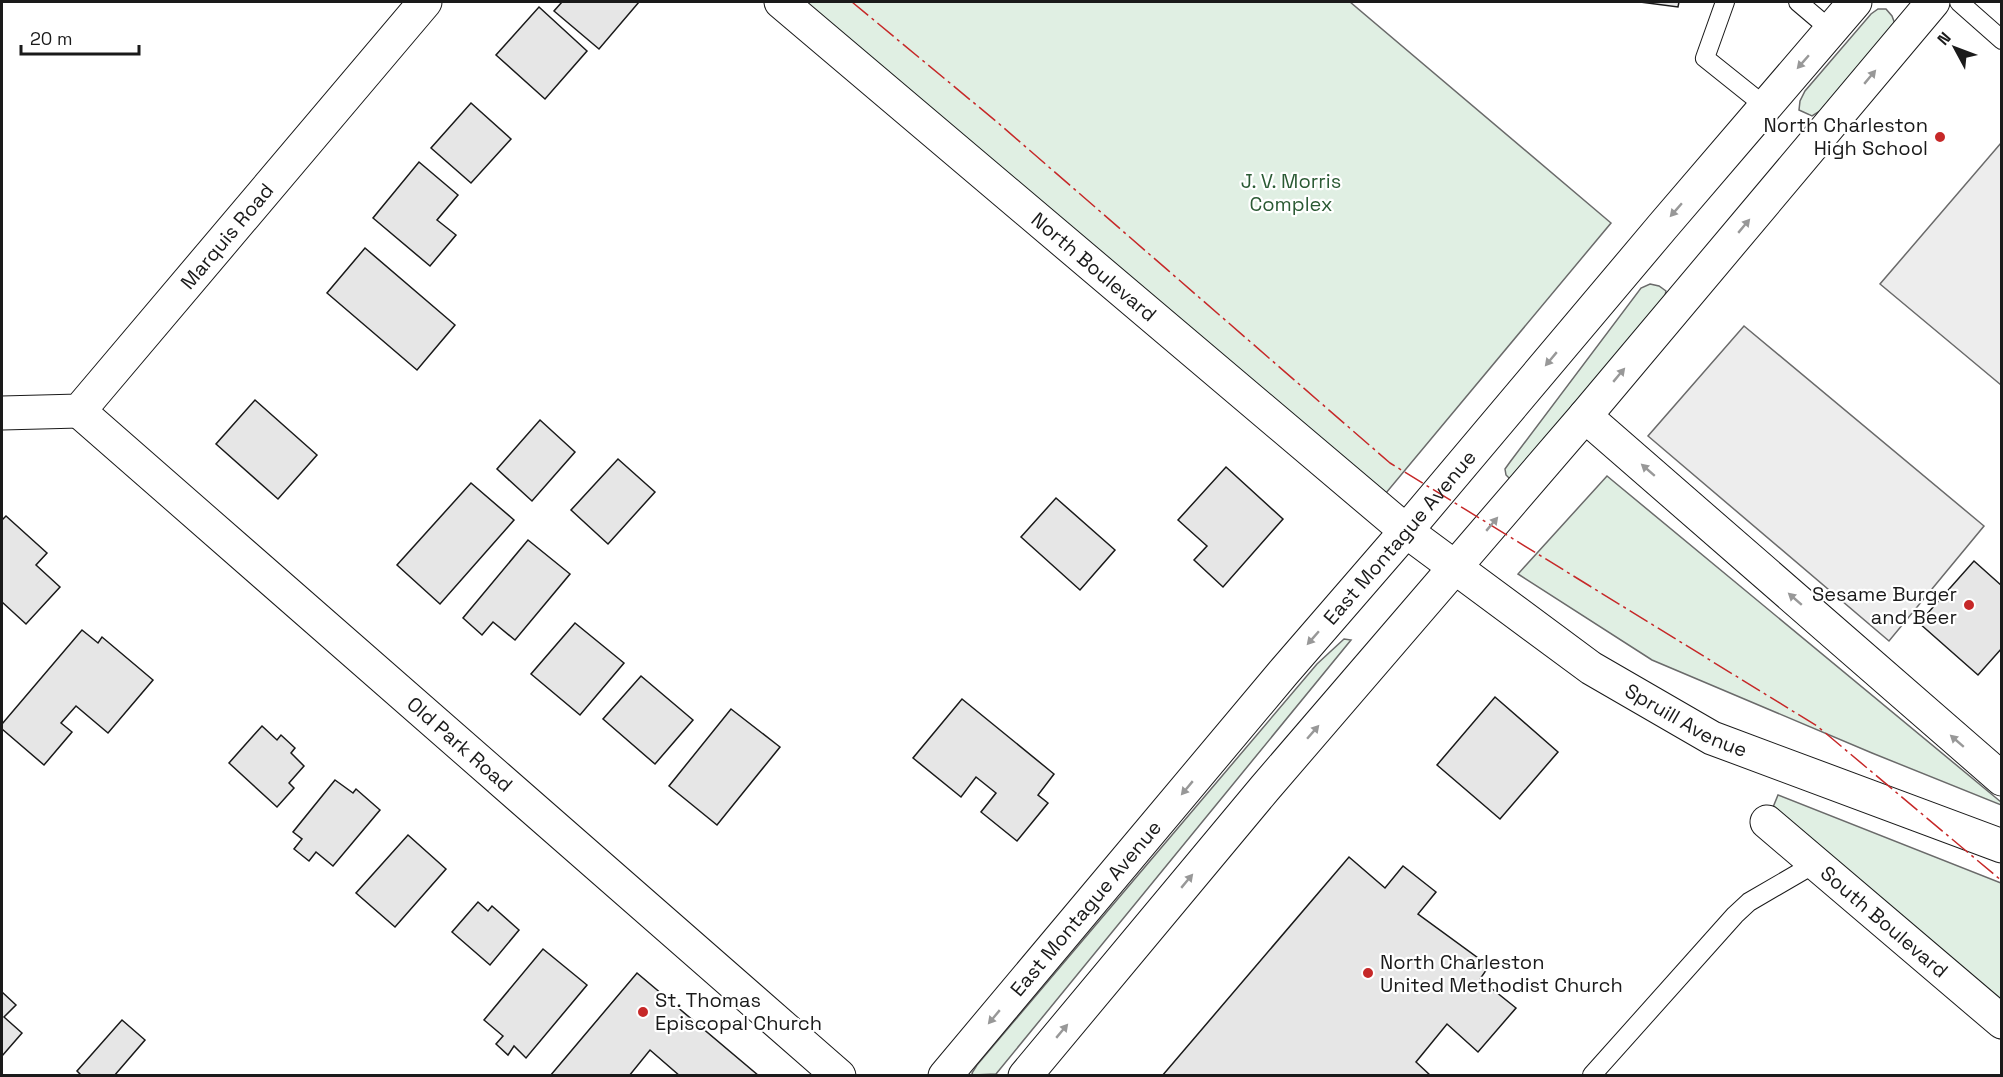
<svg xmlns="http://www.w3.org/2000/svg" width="2003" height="1077" font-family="'Space Grotesk',sans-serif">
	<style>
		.green { fill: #e0efe3; stroke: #6a6a6a; stroke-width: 1.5 }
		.parking { fill: #ededed; stroke: #6a6a6a; stroke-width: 1.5 }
		.building { fill: #e6e6e6; stroke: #1a1a1a; stroke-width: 1.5 }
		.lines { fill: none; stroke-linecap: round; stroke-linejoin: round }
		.lane-casing { stroke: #1a1a1a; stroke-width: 20 }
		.street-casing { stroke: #1a1a1a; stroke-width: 35 }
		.secondary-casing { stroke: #1a1a1a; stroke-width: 35 }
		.lane { stroke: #fff; stroke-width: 18 }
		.street { stroke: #fff; stroke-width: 33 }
		.secondary { stroke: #fff; stroke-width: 33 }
		.power { stroke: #c62828; stroke-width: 1.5; stroke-dasharray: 21 4.5 3 4.5; stroke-linecap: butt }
		.oneway { fill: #989898 }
		.poi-dot { fill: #c62828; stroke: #fff; stroke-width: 2 }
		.labels { text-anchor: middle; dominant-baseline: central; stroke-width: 4.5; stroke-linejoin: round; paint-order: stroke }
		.poi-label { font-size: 20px; fill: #1a1a1a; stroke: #fff; text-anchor: end }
		.park-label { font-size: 20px; fill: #2b5a34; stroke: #fff }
		.street-label { font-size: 20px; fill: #1a1a1a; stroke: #fff }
	</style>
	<rect width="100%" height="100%" fill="#fff"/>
	<!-- green -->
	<g class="green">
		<polygon points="781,2 1350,2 1611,223 1376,505"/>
		<polygon points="1878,9 1886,9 1892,16 1895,24 1820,111 1812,116 1799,110 1800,101 1805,91 1871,14"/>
		<polygon points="1650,284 1659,286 1666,291 1664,301 1510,479 1506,475 1505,469 1510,462 1641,288"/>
		<polygon points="1607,476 2001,802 2001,805 1872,753 1652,660 1518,574"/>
		<polygon points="1344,639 1351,640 996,1074 973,1075 972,1073 977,1065 1317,664"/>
		<polygon points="1778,795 2001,883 2001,1012 1767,822"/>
	</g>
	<!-- parking -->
	<g class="parking">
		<polygon points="2001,143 2001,385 1880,284"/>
		<polygon points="1744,326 1984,526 1889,641 1648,436"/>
	</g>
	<!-- building -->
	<g class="building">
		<polygon points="562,2 639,2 599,49 554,11"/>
		<polygon points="1640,2 1679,2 1678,7"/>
		<polygon points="539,7 587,51 545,99 496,55"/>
		<polygon points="471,103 511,139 471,183 431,148"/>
		<polygon points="419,162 458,195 437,220 456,235 430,266 373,218"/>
		<polygon points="365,248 455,325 417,370 327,293"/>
		<polygon points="255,400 317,455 278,499 216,444"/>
		<polygon points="540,420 575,452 532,501 497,469"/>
		<polygon points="618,459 655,492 608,544 571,510"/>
		<polygon points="1226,467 1283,519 1223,587 1194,560 1207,546 1178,520"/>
		<polygon points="471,483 514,520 440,604 397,565"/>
		<polygon points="1056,498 1115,550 1080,590 1021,537"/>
		<polygon points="6,516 47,553 36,565 60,587 26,624 2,602 2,520"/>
		<polygon points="528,540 570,574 515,640 493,622 482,635 463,618"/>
		<polygon points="1974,561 2002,586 2002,648 1978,675 1919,623"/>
		<polygon points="575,623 624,663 580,715 531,674"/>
		<polygon points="82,630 98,643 102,637 153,680 108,733 76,706 61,723 72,732 44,765 2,729 2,724"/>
		<polygon points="641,676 693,720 655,764 603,719"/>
		<polygon points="1495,697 1558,752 1500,819 1437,765"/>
		<polygon points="962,699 1054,774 1038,795 1048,803 1017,841 981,812 996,793 976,777 961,797 913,758"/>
		<polygon points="731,709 780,747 717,825 669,786"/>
		<polygon points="262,726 277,740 281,735 295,748 291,753 304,766 289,783 294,788 277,807 229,763"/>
		<polygon points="335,780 353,793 356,789 380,810 333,866 316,852 309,861 294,849 302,839 293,832"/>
		<polygon points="408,835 446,869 395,927 356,893"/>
		<polygon points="1349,857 1385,888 1403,866 1436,892 1418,914 1489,966 1480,979 1516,1008 1478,1052 1447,1024 1416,1062 1431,1076 1162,1076"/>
		<polygon points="478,902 488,911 492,906 519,930 490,965 452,932"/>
		<polygon points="543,949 587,985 526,1058 514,1046 508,1055 496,1044 503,1036 484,1020"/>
		<polygon points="637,973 759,1076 680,1076 650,1050 629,1076 550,1076"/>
		<polygon points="2,992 16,1005 4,1017 22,1033 2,1056"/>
		<polygon points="122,1020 145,1040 114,1076 82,1076 77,1071"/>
	</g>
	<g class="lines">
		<!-- lane casing -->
		<g class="lane-casing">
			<g id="lane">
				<polyline points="1725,2 1705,58 1765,106"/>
				<polyline points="1798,2 1831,30"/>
				<polyline points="1959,2 2002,40"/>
				<polyline points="1592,1075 1735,915 1749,902 1816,863"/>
			</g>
		</g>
		<!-- street casing -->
		<g class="street-casing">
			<g id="street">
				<path id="s1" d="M781,2L1406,531"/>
				<path id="s2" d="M79,411L839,1076"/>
				<path id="s3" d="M2,413L79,411L425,2"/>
				<polyline points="1585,416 2002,779"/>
				<path id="s4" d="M1767,822L2002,1022"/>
			</g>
		</g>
		<!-- secondary casing -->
		<g class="secondary-casing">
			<g id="secondary">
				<path id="s5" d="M1406,531L1591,668L1712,738L2002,846"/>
				<path id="s6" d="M945,1076L1283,673L1406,531L1663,226L1855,2"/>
				<polyline points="1025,1076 1265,788 1585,416 1933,2"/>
			</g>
		</g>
		<!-- lane -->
		<use href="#lane" class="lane"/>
		<!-- street -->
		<use href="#street" class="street"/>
		<!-- secondary -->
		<use href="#secondary" class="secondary"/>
		<!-- power -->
		<polyline class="power" points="852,2 997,122 1390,463 1817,726 2002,881"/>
	</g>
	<!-- one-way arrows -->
	<defs><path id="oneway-solid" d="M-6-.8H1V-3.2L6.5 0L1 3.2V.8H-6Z" transform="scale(1.5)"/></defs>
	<g class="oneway">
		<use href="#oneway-solid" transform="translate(1803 62) rotate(131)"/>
		<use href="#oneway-solid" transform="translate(1870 77) rotate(-50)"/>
		<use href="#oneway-solid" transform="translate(1676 210) rotate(131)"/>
		<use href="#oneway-solid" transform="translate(1744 226) rotate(-50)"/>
		<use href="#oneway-solid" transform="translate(1551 359) rotate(130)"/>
		<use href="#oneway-solid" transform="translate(1619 375) rotate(-50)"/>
		<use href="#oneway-solid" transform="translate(1648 470) rotate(-139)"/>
		<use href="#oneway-solid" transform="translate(1492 524) rotate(-50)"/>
		<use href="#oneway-solid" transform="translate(1795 599) rotate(-139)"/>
		<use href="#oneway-solid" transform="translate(1313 638) rotate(131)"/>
		<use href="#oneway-solid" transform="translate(1313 732) rotate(-49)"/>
		<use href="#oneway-solid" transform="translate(1957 741) rotate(-139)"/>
		<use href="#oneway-solid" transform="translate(1187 788) rotate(130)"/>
		<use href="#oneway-solid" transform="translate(1187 881) rotate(-50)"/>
		<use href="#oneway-solid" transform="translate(994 1017) rotate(130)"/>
		<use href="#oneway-solid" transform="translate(1062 1031) rotate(-50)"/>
	</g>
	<!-- markers -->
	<g class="poi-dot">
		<circle cx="1940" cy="137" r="6"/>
		<circle cx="1969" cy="605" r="6"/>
		<circle cx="1368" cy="973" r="6"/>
		<circle cx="643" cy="1012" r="6"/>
	</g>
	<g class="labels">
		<!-- poi labels -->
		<g class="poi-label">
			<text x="1928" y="125">North Charleston<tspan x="1928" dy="23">High School</tspan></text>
			<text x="1957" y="594">Sesame Burger<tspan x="1957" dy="23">and Beer</tspan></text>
			<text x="1380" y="962" text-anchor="start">North Charleston<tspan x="1380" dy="23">United Methodist Church</tspan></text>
			<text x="655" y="1000" text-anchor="start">St. Thomas<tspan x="655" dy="23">Episcopal Church</tspan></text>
		</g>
		<!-- park labels -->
		<g class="park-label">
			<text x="1291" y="181">J. V. Morris<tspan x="1291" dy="23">Complex</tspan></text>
		</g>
		<!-- street labels -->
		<g class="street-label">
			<text stroke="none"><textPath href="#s3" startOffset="306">Marquis Road</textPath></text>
			<text stroke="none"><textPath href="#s1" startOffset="410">North Boulevard</textPath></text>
			<text stroke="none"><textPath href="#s6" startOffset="705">East Montague Avenue</textPath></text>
			<text stroke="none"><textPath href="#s5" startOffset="339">Spruill Avenue</textPath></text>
			<text stroke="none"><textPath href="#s2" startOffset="506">Old Park Road</textPath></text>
			<text stroke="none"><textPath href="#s6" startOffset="219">East Montague Avenue</textPath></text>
			<text stroke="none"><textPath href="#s4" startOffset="154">South Boulevard</textPath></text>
		</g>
	</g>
	<!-- border -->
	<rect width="2003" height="1077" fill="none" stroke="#1a1a1a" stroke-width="6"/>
	<!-- north arrow -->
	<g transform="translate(1955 48) rotate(311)" stroke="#ffffff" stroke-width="4.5" paint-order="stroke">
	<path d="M0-4.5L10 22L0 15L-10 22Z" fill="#1a1a1a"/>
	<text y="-9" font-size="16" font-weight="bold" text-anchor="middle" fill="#1a1a1a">N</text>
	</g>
	<!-- scale -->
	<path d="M21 45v9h118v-9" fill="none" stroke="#1a1a1a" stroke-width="3"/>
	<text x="30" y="45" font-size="18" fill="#1a1a1a" stroke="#ffffff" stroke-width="4.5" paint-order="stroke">20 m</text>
</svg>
